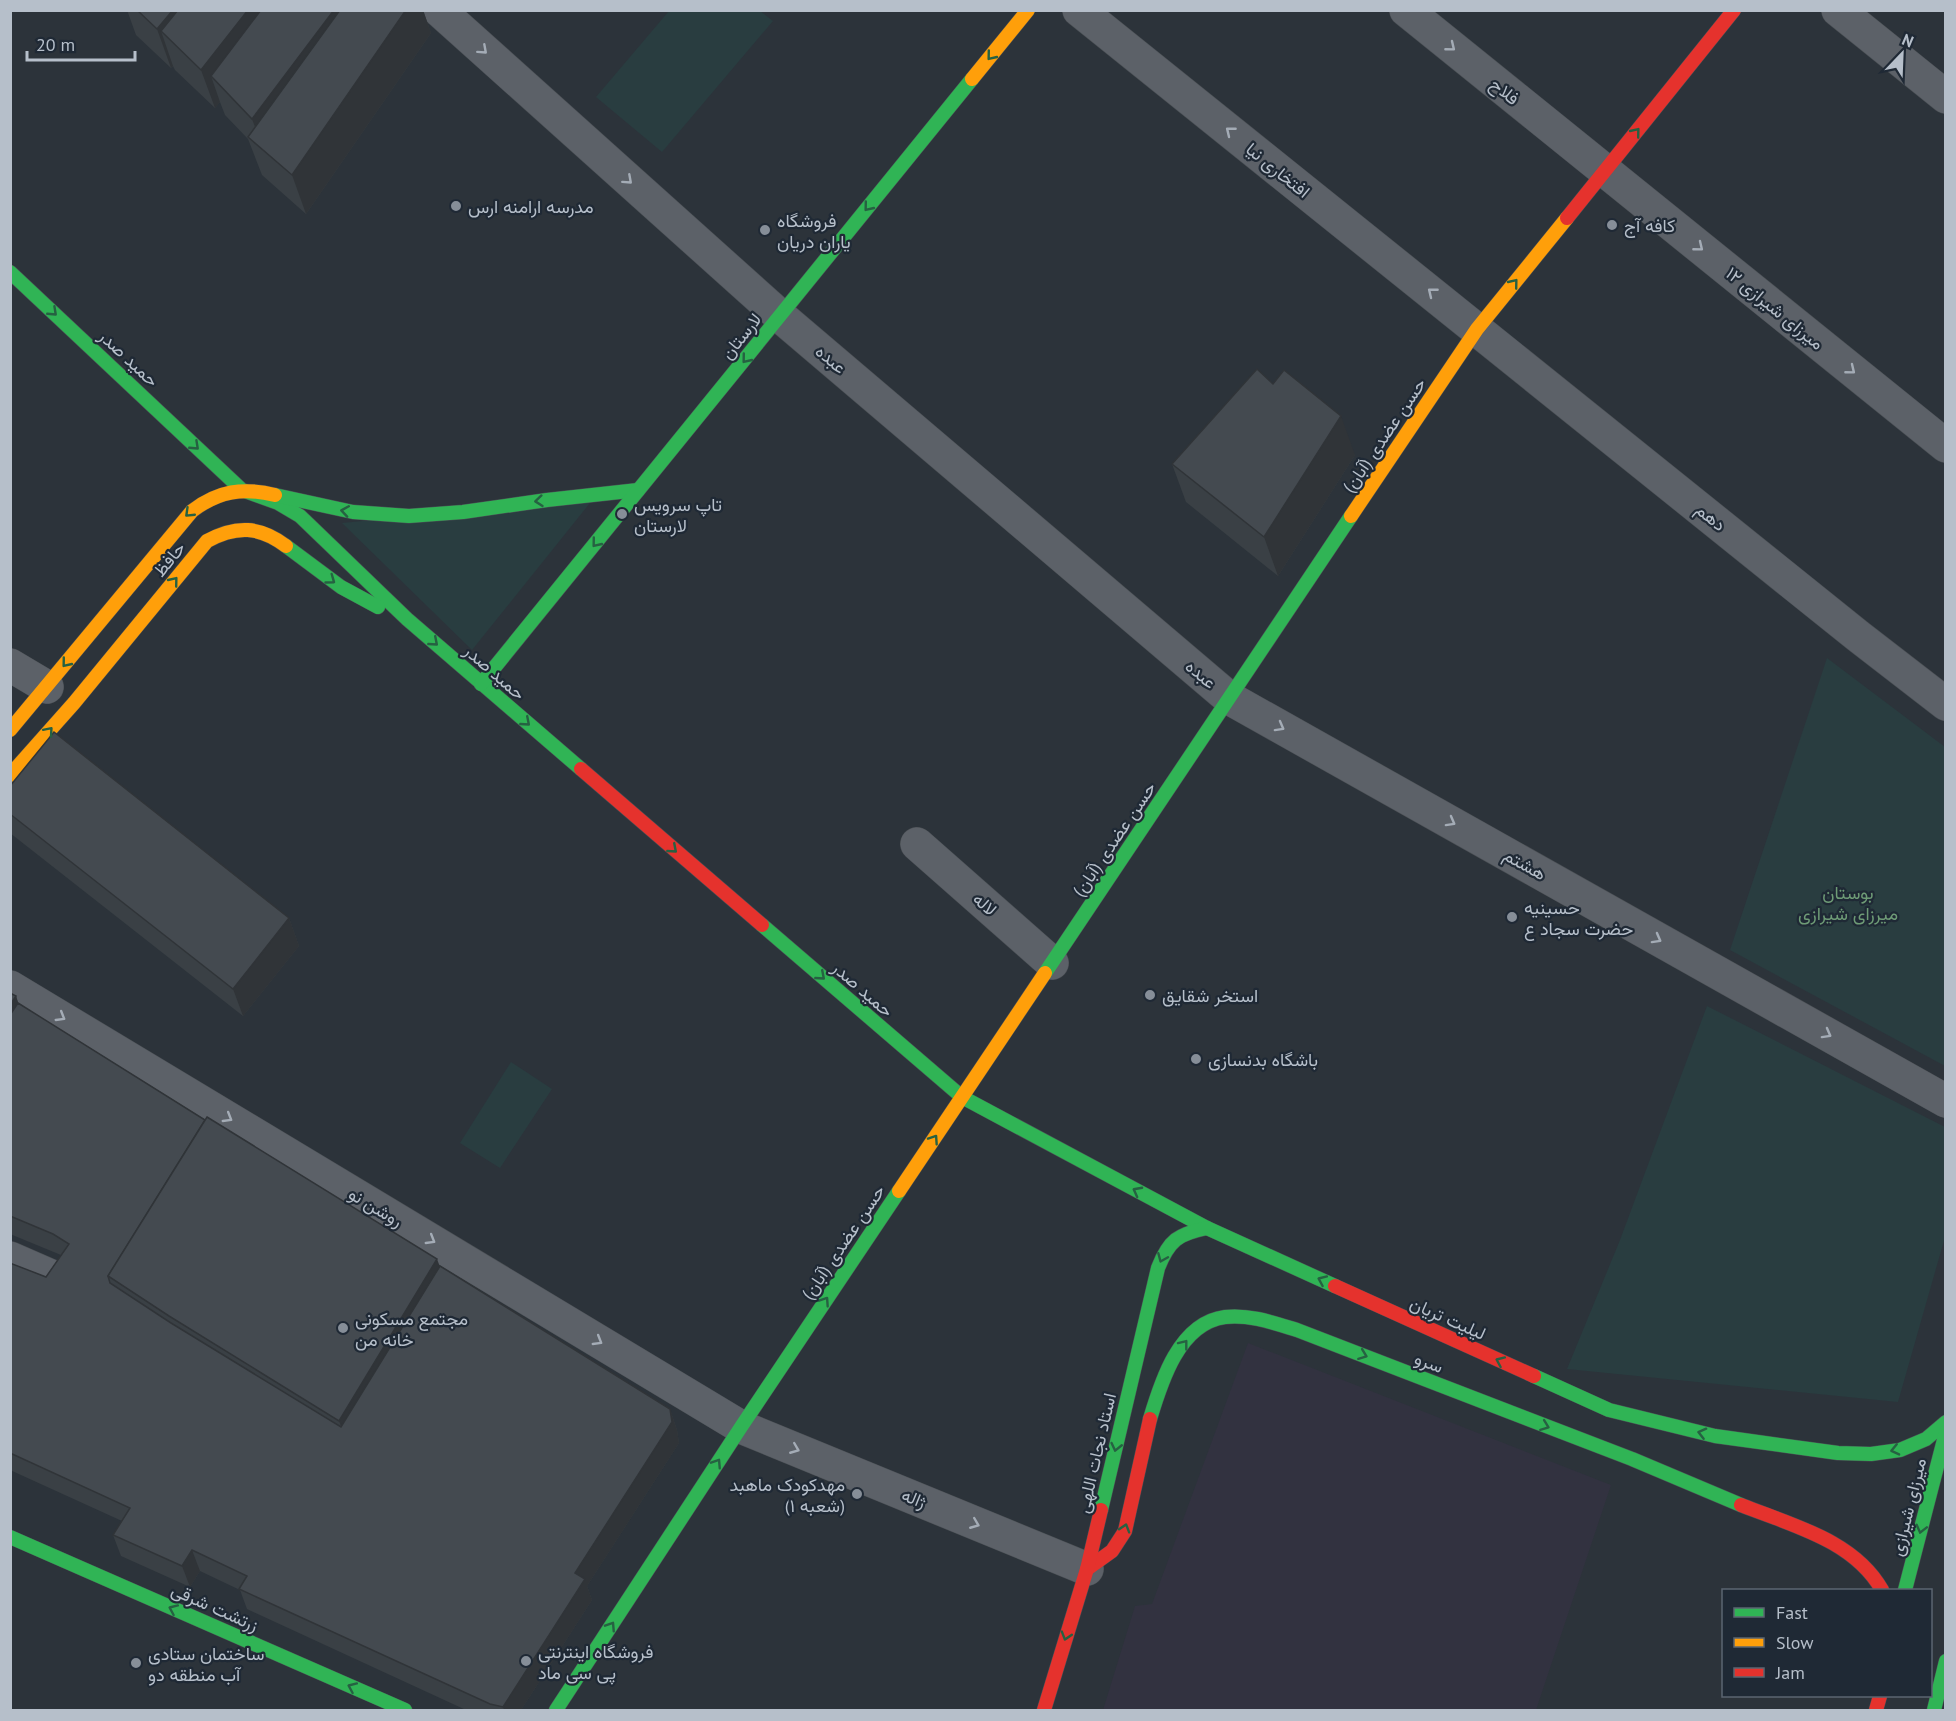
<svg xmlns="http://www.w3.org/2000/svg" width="1956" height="1721" font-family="'PT Sans',Vazirmatn,sans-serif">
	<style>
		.medical { fill: #323240 }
		.green { fill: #293d40 }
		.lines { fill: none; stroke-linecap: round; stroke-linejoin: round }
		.street-casing { stroke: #4a4f54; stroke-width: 34 }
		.fast-casing { stroke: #4a4f54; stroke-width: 15 }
		.slow-casing { stroke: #4a4f54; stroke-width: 15 }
		.jam-casing { stroke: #4a4f54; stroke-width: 15 }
		.street { stroke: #5c6168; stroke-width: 33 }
		.fast { stroke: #30b455; stroke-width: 14 }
		.slow { stroke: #ff9f0a; stroke-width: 14 }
		.jam { stroke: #e5322d; stroke-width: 14 }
		.wall { fill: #3a4045 }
		.shaded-wall { fill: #303438 }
		.building { fill: #444a50; stroke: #303438; stroke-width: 1.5 }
		.oneway { stroke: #a4acb6 }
		.oneway2 { stroke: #266142 }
		.poi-dot { fill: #868e98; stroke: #1f2935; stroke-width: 2 }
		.labels { text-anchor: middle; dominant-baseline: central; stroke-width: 4.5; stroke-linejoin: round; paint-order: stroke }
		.street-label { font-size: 18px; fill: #b6bfca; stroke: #1f2935 }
		.poi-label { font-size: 18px; fill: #b6bfca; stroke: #1f2935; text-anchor: start }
		.park-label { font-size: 18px; fill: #6e9b76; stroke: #1f2935 }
	</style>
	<rect width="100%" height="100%" fill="#2c333a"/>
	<!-- medical -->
	<polygon class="medical" points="1248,1343 1611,1485 1536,1710 1103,1710 1135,1606 1152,1604"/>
	<!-- green -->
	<g class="green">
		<polygon points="669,11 760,11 773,21 662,152 596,97"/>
		<polygon points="594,498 472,650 342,523"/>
		<polygon points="1827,658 1945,747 1945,1066 1730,950"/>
		<polygon points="1707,1006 1945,1127 1945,1237 1898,1402 1567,1369 1620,1240"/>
		<polygon points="511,1062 552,1089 500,1168 460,1143"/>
	</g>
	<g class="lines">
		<!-- street casing -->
		<g class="street-casing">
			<g id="street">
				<polyline points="439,10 780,316 1229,698 1946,1101"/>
				<polyline points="1079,10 1858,636 1946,704"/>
				<polyline points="1406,10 1946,446"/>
				<polyline points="1838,10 1946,97"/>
				<polyline points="10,665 47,687"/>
				<polyline points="917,844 1052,963"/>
				<polyline points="10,987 741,1427 1087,1569"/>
				<polyline points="10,1258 65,1282"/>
			</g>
		</g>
		<!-- fast casing -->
		<g class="fast-casing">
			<g id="fast">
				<polyline points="10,272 242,490 278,503 300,516 407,619 581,769"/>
				<polyline points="275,495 353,512 409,516 463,512 547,500 638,490"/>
				<polyline points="286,546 341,587 378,607"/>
				<polyline points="481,684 972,79"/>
				<polyline points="762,925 962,1097 1207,1228 1335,1286"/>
				<polyline points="1045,973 1351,516"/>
				<polyline points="1534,1376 1609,1410 1715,1436 1838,1453 1871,1454 1900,1450 1926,1439 1946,1422"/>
				<path d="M1150,1419C1161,1382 1179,1323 1225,1317C1249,1314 1274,1323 1297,1330L1632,1459L1741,1505"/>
				<path d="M1101,1510L1158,1268C1169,1240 1178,1234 1207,1228"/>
				<polyline points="10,1537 405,1710"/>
				<polyline points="1905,1590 1946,1432"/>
				<polyline points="556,1710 741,1427 899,1191"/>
				<polyline points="1934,1710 1946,1661"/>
			</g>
		</g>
		<!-- slow casing -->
		<g class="slow-casing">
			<g id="slow">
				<polyline points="972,79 1028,10"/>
				<polyline points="1351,516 1477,329 1567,218"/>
				<path d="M10,730L192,511C218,491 243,487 275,495"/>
				<path d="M10,775L74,703L207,541C236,525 260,526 286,546"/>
				<polyline points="899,1191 1045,973"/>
			</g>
		</g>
		<!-- jam casing -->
		<g class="jam-casing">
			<g id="jam">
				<polyline points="1567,218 1734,10"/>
				<polyline points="581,769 762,925"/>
				<polyline points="1335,1286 1534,1376"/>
				<path d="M1741,1505C1791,1525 1854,1540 1882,1590"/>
				<polyline points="1087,1569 1112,1551 1125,1531 1150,1419"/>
				<polyline points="1044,1710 1087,1569 1101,1510"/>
				<polyline points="1876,1710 1880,1696"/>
			</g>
		</g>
		<!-- street -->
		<use href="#street" class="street"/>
		<!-- fast -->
		<use href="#fast" class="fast"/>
		<!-- slow -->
		<use href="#slow" class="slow"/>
		<!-- jam -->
		<use href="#jam" class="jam"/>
	</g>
	<!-- wall -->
	<g class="wall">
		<polygon points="127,10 423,10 431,33 306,214 262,175 248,139 225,115 220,102 215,108 175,70 173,66 171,68 136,35"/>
		<polygon points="1273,384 1355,455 1278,576 1186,502 1172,464"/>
		<polygon points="10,786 289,918 299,946 243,1016 10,833"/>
		<polygon points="10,993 16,996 18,1003 670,1409 677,1430 679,1443 587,1586 592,1600 521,1710 466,1710 247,1609 240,1590 200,1571 190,1587 121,1556 113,1535 122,1521 10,1470 10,1263 46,1277 61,1255 10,1234"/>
	</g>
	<!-- shaded-wall -->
	<g class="shaded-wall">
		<polygon points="173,10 218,10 161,31 173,66 171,68 157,29"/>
		<polygon points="248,10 292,10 211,76 220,102 215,108 201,70"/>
		<polygon points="334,10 377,10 264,151 252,119"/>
		<polygon points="406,10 423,10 431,33 306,214 292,175"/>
		<polygon points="1341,416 1355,455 1278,576 1264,537"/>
		<polygon points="289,918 299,946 243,1016 233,989"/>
		<polygon points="16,996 25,1024 10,1048 10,1005"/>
		<polygon points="437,1259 447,1286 349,1448 339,1421"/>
		<polygon points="670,1409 677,1430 679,1443 587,1586 592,1600 521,1710 504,1710 503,1707 575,1573"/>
		<polygon points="192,1550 200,1571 190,1587 182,1566"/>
	</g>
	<!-- building -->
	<g class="building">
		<polygon points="137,10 173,10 157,29"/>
		<polygon points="178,10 248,10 201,70 161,31"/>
		<polygon points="261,10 334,10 252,119 211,76"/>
		<polygon points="340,10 406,10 292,175 248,137"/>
		<polygon points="1257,369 1273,384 1284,370 1341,416 1264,537 1172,464"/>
		<polygon points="54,732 289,918 233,989 10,814 10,786"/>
		<polygon points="10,993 16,996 10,1005"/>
		<polygon points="18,1003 205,1120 108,1276 110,1283 171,1323 341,1427 440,1266 670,1409 672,1422 575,1573 585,1579 503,1707 490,1704 239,1589 247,1576 192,1550 182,1566 113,1535 130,1508 10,1453 10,1263 46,1277 69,1244 53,1234 10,1216 10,1015"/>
		<polygon points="207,1117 437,1259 339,1421 169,1316 108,1276"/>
	</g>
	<!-- one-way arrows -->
	<defs><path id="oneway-chevron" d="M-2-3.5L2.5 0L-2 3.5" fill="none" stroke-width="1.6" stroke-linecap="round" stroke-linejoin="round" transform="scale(1.5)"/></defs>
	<g class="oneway">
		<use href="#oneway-chevron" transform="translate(1451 47) rotate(39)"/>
		<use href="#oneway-chevron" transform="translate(483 50) rotate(42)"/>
		<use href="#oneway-chevron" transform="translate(1230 131) rotate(-141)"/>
		<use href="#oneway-chevron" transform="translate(628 180) rotate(42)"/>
		<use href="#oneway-chevron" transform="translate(1699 247) rotate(39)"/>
		<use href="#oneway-chevron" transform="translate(1432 292) rotate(-141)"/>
		<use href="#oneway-chevron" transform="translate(1851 370) rotate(39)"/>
		<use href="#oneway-chevron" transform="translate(1280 727) rotate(29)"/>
		<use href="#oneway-chevron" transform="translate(1451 822) rotate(29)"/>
		<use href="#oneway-chevron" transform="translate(1657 939) rotate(29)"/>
		<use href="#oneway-chevron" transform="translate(61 1017) rotate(31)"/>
		<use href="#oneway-chevron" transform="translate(1827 1034) rotate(29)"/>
		<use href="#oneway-chevron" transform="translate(228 1118) rotate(31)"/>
		<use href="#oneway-chevron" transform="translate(431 1240) rotate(31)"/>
		<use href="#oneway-chevron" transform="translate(598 1341) rotate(31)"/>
		<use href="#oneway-chevron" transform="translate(795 1449) rotate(22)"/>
		<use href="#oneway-chevron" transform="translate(975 1524) rotate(22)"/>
	</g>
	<g class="oneway2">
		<use href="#oneway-chevron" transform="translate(991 56) rotate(129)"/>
		<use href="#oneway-chevron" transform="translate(1636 132) rotate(-51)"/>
		<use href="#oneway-chevron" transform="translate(868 207) rotate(129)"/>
		<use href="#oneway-chevron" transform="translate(1514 283) rotate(-51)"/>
		<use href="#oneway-chevron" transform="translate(53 312) rotate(43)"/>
		<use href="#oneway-chevron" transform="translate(746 359) rotate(129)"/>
		<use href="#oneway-chevron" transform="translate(195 446) rotate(43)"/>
		<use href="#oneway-chevron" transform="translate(539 501) rotate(174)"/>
		<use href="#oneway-chevron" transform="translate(345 511) rotate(-171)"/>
		<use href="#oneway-chevron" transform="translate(189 513) rotate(136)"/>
		<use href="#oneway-chevron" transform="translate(596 543) rotate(129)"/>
		<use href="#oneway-chevron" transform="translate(331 580) rotate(36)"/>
		<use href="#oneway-chevron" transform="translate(174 581) rotate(-51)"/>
		<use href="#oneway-chevron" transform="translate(434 642) rotate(41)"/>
		<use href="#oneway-chevron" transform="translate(66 663) rotate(129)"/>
		<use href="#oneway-chevron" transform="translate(526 722) rotate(41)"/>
		<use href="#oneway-chevron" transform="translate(49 731) rotate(-49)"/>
		<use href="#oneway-chevron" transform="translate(673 849) rotate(41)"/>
		<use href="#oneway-chevron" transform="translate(821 976) rotate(41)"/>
		<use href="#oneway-chevron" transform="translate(934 1139) rotate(-56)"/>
		<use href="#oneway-chevron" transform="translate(1137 1191) rotate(-152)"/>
		<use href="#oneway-chevron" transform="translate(1162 1258) rotate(113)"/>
		<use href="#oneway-chevron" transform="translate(1322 1280) rotate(-156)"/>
		<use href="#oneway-chevron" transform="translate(825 1301) rotate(-56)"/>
		<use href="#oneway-chevron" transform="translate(1184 1344) rotate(-52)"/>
		<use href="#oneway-chevron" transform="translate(1363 1355) rotate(21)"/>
		<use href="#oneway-chevron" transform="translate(1500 1361) rotate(-156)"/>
		<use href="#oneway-chevron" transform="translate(1545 1426) rotate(21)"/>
		<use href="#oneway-chevron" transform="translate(1702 1433) rotate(-166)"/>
		<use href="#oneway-chevron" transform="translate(1116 1447) rotate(103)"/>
		<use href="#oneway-chevron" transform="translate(1895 1450) rotate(167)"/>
		<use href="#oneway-chevron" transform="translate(717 1463) rotate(-57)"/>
		<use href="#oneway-chevron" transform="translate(1125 1528) rotate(-73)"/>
		<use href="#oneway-chevron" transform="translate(1921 1529) rotate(104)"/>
		<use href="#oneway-chevron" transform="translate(173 1609) rotate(-156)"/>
		<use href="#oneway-chevron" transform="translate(611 1626) rotate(-57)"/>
		<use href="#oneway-chevron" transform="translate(1066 1636) rotate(107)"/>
		<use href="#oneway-chevron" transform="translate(352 1687) rotate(-156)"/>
	</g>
	<!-- markers -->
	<g class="poi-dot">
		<circle cx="456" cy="206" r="6"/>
		<circle cx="1612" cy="225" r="6"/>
		<circle cx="765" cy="230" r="6"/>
		<circle cx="622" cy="514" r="6"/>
		<circle cx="1512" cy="917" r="6"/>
		<circle cx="1150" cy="995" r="6"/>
		<circle cx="1196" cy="1059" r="6"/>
		<circle cx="343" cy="1328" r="6"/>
		<circle cx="857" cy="1494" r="6"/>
		<circle cx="526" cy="1661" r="6"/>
		<circle cx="136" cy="1663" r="6"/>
	</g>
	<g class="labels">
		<!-- street labels -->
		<g class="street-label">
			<text transform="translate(1505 91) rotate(39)">فلاح</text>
			<text transform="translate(1278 170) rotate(39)">افتخاری نیا</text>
			<text transform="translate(1775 308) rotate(39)">میرزای شیرازی ۱۲</text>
			<text transform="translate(741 336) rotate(-51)">لارستان</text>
			<text transform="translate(129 358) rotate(43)">حمید صدر</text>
			<text transform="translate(831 359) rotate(40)">عبده</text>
			<text transform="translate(1384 435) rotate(-56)">حسن عضدی (آبان)</text>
			<text transform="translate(1711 517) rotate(39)">دهم</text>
			<text transform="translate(169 559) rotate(-51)">حافظ</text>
			<text transform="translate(495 672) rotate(41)">حمید صدر</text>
			<text transform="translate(1201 674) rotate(40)">عبده</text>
			<text transform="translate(1114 839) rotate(-56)">حسن عضدی (آبان)</text>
			<text transform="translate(1525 864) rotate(29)">هشتم</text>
			<text transform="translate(985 904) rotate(41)">لاله</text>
			<text transform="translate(863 989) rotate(41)">حمید صدر</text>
			<text transform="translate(376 1207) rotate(31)">روشن نو</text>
			<text transform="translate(843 1242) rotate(-56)">حسن عضدی (آبان)</text>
			<text transform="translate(1448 1318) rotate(24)">لیلیت تریان</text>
			<text transform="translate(1429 1362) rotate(21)">سرو</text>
			<text transform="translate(1096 1453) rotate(-77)">استاد نجات اللهی</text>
			<text transform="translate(914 1498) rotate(22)">ژاله</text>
			<text transform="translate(1908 1507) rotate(-76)">میرزای شیرازی</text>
			<text transform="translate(215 1607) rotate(24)">زرتشت شرقی</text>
		</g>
		<!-- poi labels -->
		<g class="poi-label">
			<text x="468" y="206">مدرسه ارامنه ارس</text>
			<text x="777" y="220">فروشگاه<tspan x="777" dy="21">یاران دریان</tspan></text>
			<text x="1624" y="225">کافه آج</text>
			<text x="634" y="504">تاپ سرویس<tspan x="634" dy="21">لارستان</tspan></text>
			<text x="1524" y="907">حسینیه<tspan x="1524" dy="21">حضرت سجاد ع</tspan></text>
			<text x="1162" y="995">استخر شقایق</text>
			<text x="1208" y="1059">باشگاه بدنسازی</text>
			<text x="355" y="1318">مجتمع مسکونی<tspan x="355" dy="21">خانه من</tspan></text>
			<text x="845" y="1484" text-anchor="end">مهدکودک ماهبد<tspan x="845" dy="21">(شعبه ۱)</tspan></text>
			<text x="538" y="1651">فروشگاه اینترنتی<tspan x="538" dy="21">پی سی ماد</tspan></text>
			<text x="148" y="1653">ساختمان ستادی<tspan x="148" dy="21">آب منطقه دو</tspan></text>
		</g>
		<!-- park labels -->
		<g class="park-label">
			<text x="1848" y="892">بوستان<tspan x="1848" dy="21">میرزای شیرازی</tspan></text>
		</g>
	</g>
	<!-- border -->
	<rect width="1956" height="1721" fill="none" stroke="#b6bfca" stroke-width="24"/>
	<!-- legend -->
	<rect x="1722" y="1589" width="210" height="108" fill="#1f2935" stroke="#5b6571" stroke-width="1.5"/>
	<rect x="1734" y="1608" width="30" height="9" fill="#30b455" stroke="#5b6571" stroke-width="1.5"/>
	<text x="1776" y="1619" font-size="18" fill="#b6bfca">Fast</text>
	<rect x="1734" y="1638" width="30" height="9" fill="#ff9f0a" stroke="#5b6571" stroke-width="1.5"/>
	<text x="1776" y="1649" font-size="18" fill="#b6bfca">Slow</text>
	<rect x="1734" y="1668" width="30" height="9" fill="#e5322d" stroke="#5b6571" stroke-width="1.5"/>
	<text x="1776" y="1679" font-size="18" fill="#b6bfca">Jam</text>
	<!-- north arrow -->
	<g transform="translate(1902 54) rotate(23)" stroke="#1f2935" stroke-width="4.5" paint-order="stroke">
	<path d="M0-4.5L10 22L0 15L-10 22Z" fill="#b6bfca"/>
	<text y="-9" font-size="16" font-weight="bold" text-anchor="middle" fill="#b6bfca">N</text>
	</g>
	<!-- scale -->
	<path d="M27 51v9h108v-9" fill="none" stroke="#b6bfca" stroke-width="3"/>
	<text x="36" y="51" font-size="18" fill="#b6bfca" stroke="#1f2935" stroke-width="4.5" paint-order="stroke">20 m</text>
</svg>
